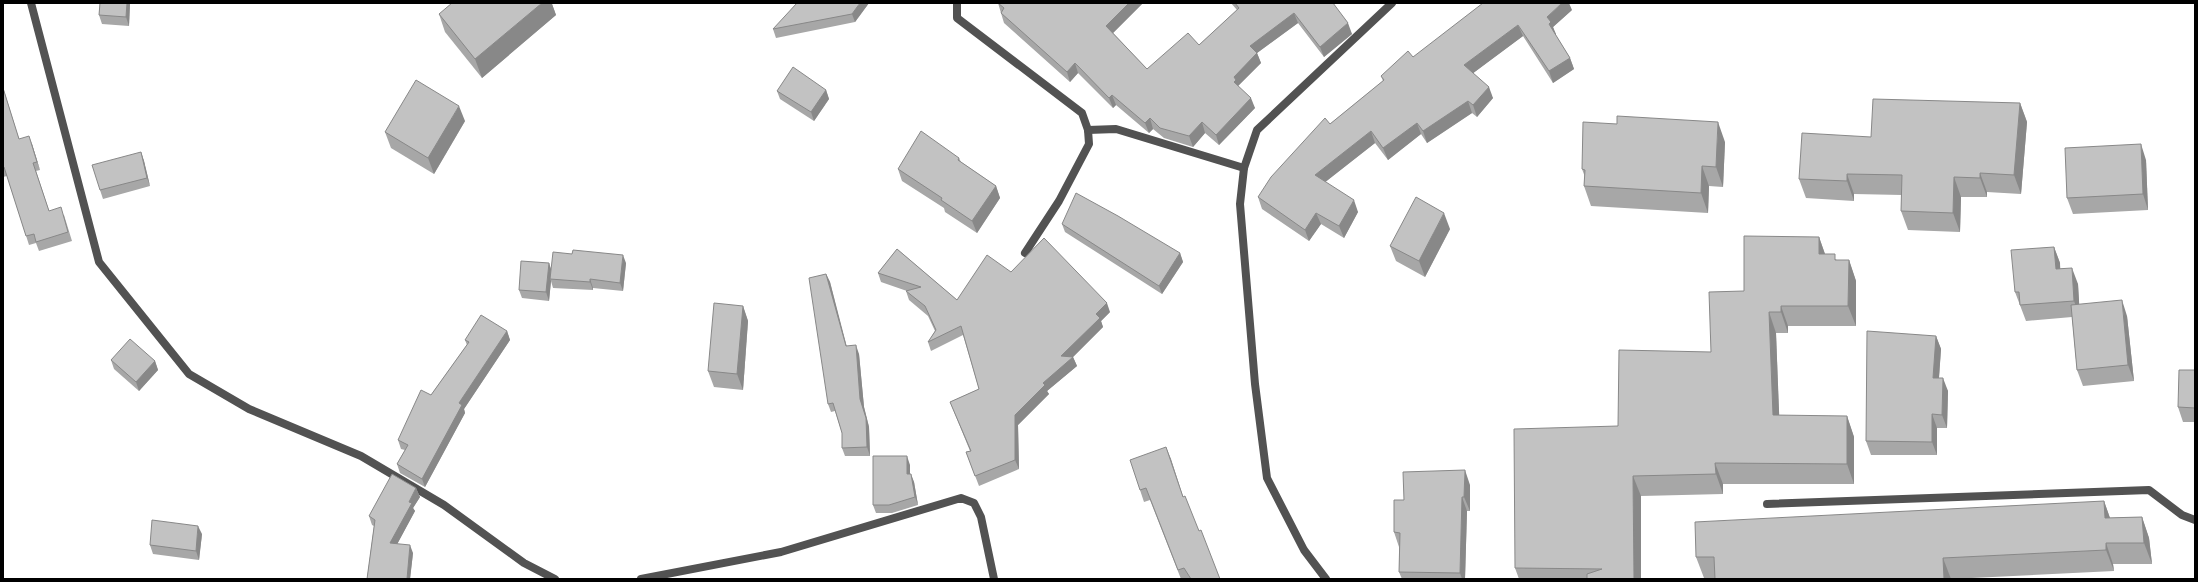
<svg xmlns="http://www.w3.org/2000/svg" width="2198" height="582" font-family="'PT Sans Narrow',sans-serif">
	<style>
		.lines { fill: none; stroke-linecap: round; stroke-linejoin: round }
		.minor { stroke: #525252; stroke-width: 8 }
		.wall { fill: #a7a7a7 }
		.shaded-wall { fill: #888 }
		.building { fill: #c2c2c2; stroke: #888 }
	</style>
	<rect width="100%" height="100%" fill="#fff"/>
	<g class="lines">
		<!-- minor -->
		<g class="minor">
			<polyline points="31,3 99,262 189,374 249,409 361,456 444,505 524,563 555,579"/>
			<polyline points="957,3 957,18 1082,113 1088,130 1089,144 1059,201 1025,253"/>
			<polyline points="1088,130 1116,129 1244,168"/>
			<polyline points="1767,504 2149,490 2182,515 2195,520"/>
			<polyline points="641,579 781,552 961,498 974,503 981,517 994,579"/>
			<polyline points="1326,579 1304,550 1267,478 1255,384 1240,204 1244,168 1257,130 1392,3"/>
		</g>
	</g>
	<!-- wall -->
	<g class="wall">
		<polygon points="100,3 130,3 129,26 102,24 99,15"/>
		<polygon points="869,3 855,22 776,38 773,29"/>
		<polygon points="998,3 1143,3 1113,33 1147,69 1199,45 1237,10 1231,3 1333,3 1352,34 1324,57 1298,23 1257,53 1261,63 1238,86 1255,108 1219,145 1205,133 1193,147 1164,138 1153,129 1149,133 1116,105 1113,108 1078,73 1070,82 1004,23"/>
		<polygon points="552,4 556,15 482,78 445,32 439,14"/>
		<polygon points="1572,10 1553,27 1555,34 1570,58 1574,69 1553,83 1523,36 1473,73 1493,98 1477,117 1472,113 1427,143 1421,134 1388,160 1375,143 1325,182 1358,212 1344,238 1321,224 1309,241 1262,209 1258,197 1330,124 1383,81 1381,76 1413,57"/>
		<polygon points="3,87 19,139 32,144 40,170 36,171 49,211 64,215 72,241 39,251 36,243 29,245 7,176 3,177"/>
		<polygon points="826,90 829,99 814,121 780,99 777,91"/>
		<polygon points="2020,103 2027,122 2021,194 1987,192 1987,197 1961,197 1960,232 1908,230 1901,211 1902,195 1854,194 1854,201 1806,198 1799,179 1871,137"/>
		<polygon points="465,121 434,174 391,148 385,132"/>
		<polygon points="1725,142 1723,187 1709,186 1708,213 1591,206 1584,186 1585,177 1582,169"/>
		<polygon points="141,152 144,161 150,186 103,199 100,190"/>
		<polygon points="959,158 961,162 996,186 1000,198 977,233 945,212 944,208 902,181 898,169"/>
		<polygon points="2146,160 2148,210 2073,214 2067,198"/>
		<polygon points="1062,224 1180,253 1183,262 1162,294 1065,232"/>
		<polygon points="1450,229 1425,277 1396,261 1390,246"/>
		<polygon points="1819,237 1825,254 1837,260 1849,260 1856,281 1856,326 1788,326 1788,333 1776,333 1779,416 1847,416 1854,437 1854,484 1723,484 1723,494 1641,496 1641,579 1519,579 1515,568 1618,426 1711,352 1744,291"/>
		<polygon points="2054,247 2060,263 2060,269 2078,284 2079,305 2127,316 2134,381 2083,386 2077,370 2072,317 2026,321 2015,292"/>
		<polygon points="897,249 957,300 1011,272 1110,312 1101,321 1103,327 1073,357 1077,366 1047,391 1049,394 1018,425 1019,469 979,486 966,452 970,451 950,402 979,389 963,335 931,351 928,342 935,331 928,316 909,300 906,291 907,291 881,282 878,273"/>
		<polygon points="549,263 551,270 626,263 623,291 593,288 593,290 553,288 551,281 549,301 522,298 519,290"/>
		<polygon points="826,274 830,282 846,346 859,354 864,407 869,427 870,456 845,456 842,448 842,433 835,411 831,412 828,404"/>
		<polygon points="743,306 748,321 743,390 714,387 708,371"/>
		<polygon points="507,331 510,340 464,409 465,413 425,487 400,473 397,464 405,450 401,449 398,440 431,395 467,345 465,340"/>
		<polygon points="1936,336 1941,349 1939,378 1948,391 1947,428 1937,428 1937,455 1871,455 1866,441"/>
		<polygon points="111,360 155,361 158,370 139,391 114,369"/>
		<polygon points="2195,370 2195,422 2183,422 2178,407"/>
		<polygon points="1166,447 1183,497 1220,579 1181,579 1150,500 1144,502 1140,490"/>
		<polygon points="910,465 910,474 914,482 918,505 892,513 876,513 873,505"/>
		<polygon points="1470,485 1470,511 1467,511 1465,579 1402,579 1399,572 1399,547 1394,532 1404,500"/>
		<polygon points="416,488 420,497 413,508 415,511 397,544 413,553 410,579 367,579 374,526 372,525 369,516"/>
		<polygon points="2104,501 2110,518 2142,517 2149,538 2152,564 2113,564 2114,571 1951,579 1704,578 1696,557"/>
		<polygon points="202,534 199,560 153,554 150,545"/>
	</g>
	<!-- shaded-wall -->
	<g class="shaded-wall">
		<polygon points="127,3 130,3 129,26 126,17"/>
		<polygon points="542,3 553,3 552,4 556,15 482,78 475,59"/>
		<polygon points="860,3 869,3 855,22 852,14"/>
		<polygon points="1129,3 1143,3 1110,36 1106,26"/>
		<polygon points="1562,3 1569,3 1572,10 1553,27 1556,34 1553,36 1547,17"/>
		<polygon points="1294,13 1298,23 1257,53 1261,63 1238,86 1234,82 1234,77 1250,46"/>
		<polygon points="1348,23 1352,34 1324,57 1320,47"/>
		<polygon points="1518,25 1523,36 1468,77 1464,65"/>
		<polygon points="1570,58 1574,69 1553,83 1549,71"/>
		<polygon points="1075,63 1078,73 1070,82 1067,72"/>
		<polygon points="1489,87 1493,98 1477,117 1473,105"/>
		<polygon points="826,90 829,99 814,121 811,112"/>
		<polygon points="1112,95 1116,105 1113,108 1109,98"/>
		<polygon points="1251,98 1255,108 1219,145 1216,135"/>
		<polygon points="1468,101 1472,113 1427,143 1423,131"/>
		<polygon points="2020,103 2027,122 2021,194 2014,175"/>
		<polygon points="459,106 465,121 434,174 428,158"/>
		<polygon points="1150,118 1153,129 1149,133 1145,123"/>
		<polygon points="1202,122 1205,133 1193,147 1189,136"/>
		<polygon points="1718,122 1725,142 1723,187 1716,167"/>
		<polygon points="1417,123 1421,134 1388,160 1383,148"/>
		<polygon points="1371,131 1375,143 1319,187 1315,175"/>
		<polygon points="29,136 32,144 40,170 37,162"/>
		<polygon points="2141,144 2146,160 2148,210 2143,194"/>
		<polygon points="141,152 144,161 150,186 147,178"/>
		<polygon points="1702,166 1709,186 1708,213 1701,193"/>
		<polygon points="1980,173 1987,192 1987,197 1980,178"/>
		<polygon points="1847,174 1854,194 1854,201 1847,181"/>
		<polygon points="1954,177 1961,197 1960,232 1953,213"/>
		<polygon points="996,186 1000,198 977,233 972,221"/>
		<polygon points="1354,200 1358,212 1344,238 1339,226"/>
		<polygon points="1316,213 1321,224 1309,241 1305,230"/>
		<polygon points="1444,213 1450,229 1425,277 1419,261"/>
		<polygon points="1819,237 1826,257 1819,254"/>
		<polygon points="2054,247 2060,263 2061,285 2056,269"/>
		<polygon points="1180,253 1183,262 1162,294 1159,286"/>
		<polygon points="623,255 626,263 623,291 620,283"/>
		<polygon points="1849,260 1856,281 1856,326 1848,306"/>
		<polygon points="549,263 552,272 550,279 551,281 549,301 546,292"/>
		<polygon points="2072,268 2078,284 2080,317 2074,301"/>
		<polygon points="826,274 830,282 849,355 846,346"/>
		<polygon points="590,279 593,288 593,290 590,282"/>
		<polygon points="2122,300 2127,316 2134,381 2128,365"/>
		<polygon points="1107,303 1110,312 1101,321 1103,327 1072,358 1073,357 1077,366 1047,391 1049,394 1018,425 1019,469 1015,460 1015,415 1043,383 1061,356 1096,314"/>
		<polygon points="743,306 748,321 743,390 737,374"/>
		<polygon points="1781,306 1788,326 1788,333 1781,312"/>
		<polygon points="1769,312 1776,333 1780,436 1773,415"/>
		<polygon points="507,331 510,340 464,409 465,413 425,487 422,479 459,403"/>
		<polygon points="1936,336 1941,349 1938,391 1933,378"/>
		<polygon points="856,345 859,354 864,407 869,427 870,456 867,447 860,399"/>
		<polygon points="155,361 158,370 139,391 136,382"/>
		<polygon points="1943,378 1948,391 1947,428 1942,415"/>
		<polygon points="1932,414 1937,428 1937,455 1932,442"/>
		<polygon points="1847,416 1854,437 1854,484 1847,464"/>
		<polygon points="1166,447 1171,459 1187,509 1183,497"/>
		<polygon points="907,456 910,465 910,483 907,474"/>
		<polygon points="1715,463 1723,484 1723,494 1716,474"/>
		<polygon points="1465,470 1470,485 1470,511 1464,497"/>
		<polygon points="911,474 914,482 918,505 915,497"/>
		<polygon points="1633,476 1641,496 1641,579 1634,579"/>
		<polygon points="416,488 420,497 413,508 415,511 393,552 390,543 409,502"/>
		<polygon points="1462,497 1467,511 1465,579 1462,579 1460,573"/>
		<polygon points="2104,501 2111,521 2105,518"/>
		<polygon points="2142,517 2149,538 2152,564 2144,543"/>
		<polygon points="198,526 202,534 199,560 196,551"/>
		<polygon points="2106,543 2113,564 2114,571 2106,550"/>
		<polygon points="410,545 413,553 410,579 407,579"/>
		<polygon points="1943,558 1951,579 1944,579"/>
	</g>
	<!-- building -->
	<g class="building">
		<polygon points="100,3 127,3 126,17 99,15"/>
		<polygon points="452,3 542,3 475,59 439,14"/>
		<polygon points="797,3 860,3 852,14 773,29"/>
		<polygon points="998,3 1129,3 1106,26 1147,69 1188,33 1199,45 1239,8 1235,3 1333,3 1348,23 1320,47 1294,13 1250,46 1257,53 1234,77 1236,80 1234,82 1251,98 1216,135 1202,122 1189,136 1160,128 1150,118 1145,123 1112,95 1109,98 1075,63 1067,72 1001,13 1004,8"/>
		<polygon points="1483,3 1562,3 1547,17 1551,22 1549,24 1570,58 1549,71 1518,25 1464,65 1489,87 1473,105 1468,101 1423,131 1417,123 1383,148 1371,131 1315,175 1354,200 1339,226 1316,213 1305,230 1258,197 1271,177 1325,118 1330,124 1384,80 1381,76 1408,51 1413,57"/>
		<polygon points="793,67 826,90 811,112 777,91"/>
		<polygon points="416,80 459,106 428,158 385,132"/>
		<polygon points="3,88 19,139 29,136 37,162 33,163 49,211 61,207 68,232 36,242 34,234 26,236 4,167 3,168"/>
		<polygon points="1873,99 2020,103 2014,175 1980,173 1980,178 1954,177 1953,213 1901,211 1902,175 1847,174 1847,181 1799,179 1802,133 1871,137"/>
		<polygon points="1617,116 1718,122 1716,167 1702,166 1701,193 1584,186 1585,170 1582,169 1583,122 1617,124"/>
		<polygon points="921,131 959,158 958,160 996,186 972,221 941,200 942,198 898,169"/>
		<polygon points="2141,144 2143,194 2067,198 2065,148"/>
		<polygon points="141,152 147,178 100,190 92,165"/>
		<polygon points="1076,193 1118,216 1180,253 1159,286 1062,224"/>
		<polygon points="1416,197 1444,213 1419,261 1390,246"/>
		<polygon points="1744,236 1819,237 1819,254 1835,254 1835,260 1849,260 1848,306 1781,306 1781,312 1769,312 1773,415 1847,416 1847,464 1715,463 1716,474 1633,476 1634,579 1587,579 1587,574 1602,569 1515,568 1514,429 1618,426 1619,350 1711,352 1709,292 1744,291"/>
		<polygon points="1044,238 1107,303 1096,314 1100,318 1061,356 1073,357 1043,383 1045,385 1015,415 1015,460 975,476 966,452 971,451 950,402 979,389 961,326 928,342 936,330 925,306 906,291 921,287 878,273 897,249 957,300 987,255 1011,272"/>
		<polygon points="2054,247 2056,269 2072,268 2074,301 2020,305 2019,292 2015,292 2011,250"/>
		<polygon points="573,250 623,255 620,283 590,279 590,282 550,279 553,252 572,254"/>
		<polygon points="521,261 549,263 546,292 519,290"/>
		<polygon points="826,274 846,346 856,345 860,399 866,418 867,447 842,448 842,433 833,403 828,404 809,278"/>
		<polygon points="2122,300 2128,365 2077,370 2071,305"/>
		<polygon points="714,303 743,306 737,374 708,371"/>
		<polygon points="481,315 507,331 459,403 462,405 422,479 397,464 408,445 398,440 421,390 431,395 469,342 465,340"/>
		<polygon points="1867,331 1936,336 1933,378 1943,378 1942,415 1932,414 1932,442 1866,441"/>
		<polygon points="130,339 155,361 136,382 111,360"/>
		<polygon points="2179,370 2195,370 2195,408 2178,407"/>
		<polygon points="1166,447 1183,497 1185,496 1199,531 1201,530 1220,579 1191,579 1184,568 1178,570 1146,488 1140,490 1130,460"/>
		<polygon points="873,456 907,456 907,474 911,474 915,497 889,505 873,505"/>
		<polygon points="1465,470 1464,497 1462,497 1460,573 1399,572 1400,533 1394,532 1394,500 1404,500 1403,472"/>
		<polygon points="392,474 416,488 409,502 412,503 390,543 410,545 407,579 367,579 375,520 369,516"/>
		<polygon points="2104,501 2105,518 2142,517 2144,543 2106,543 2106,550 1943,558 1944,579 1715,579 1714,557 1696,557 1695,522"/>
		<polygon points="152,520 198,526 196,551 150,545"/>
	</g>
	<!-- border -->
	<rect width="2198" height="582" fill="none" stroke="#000000" stroke-width="8"/>
</svg>
